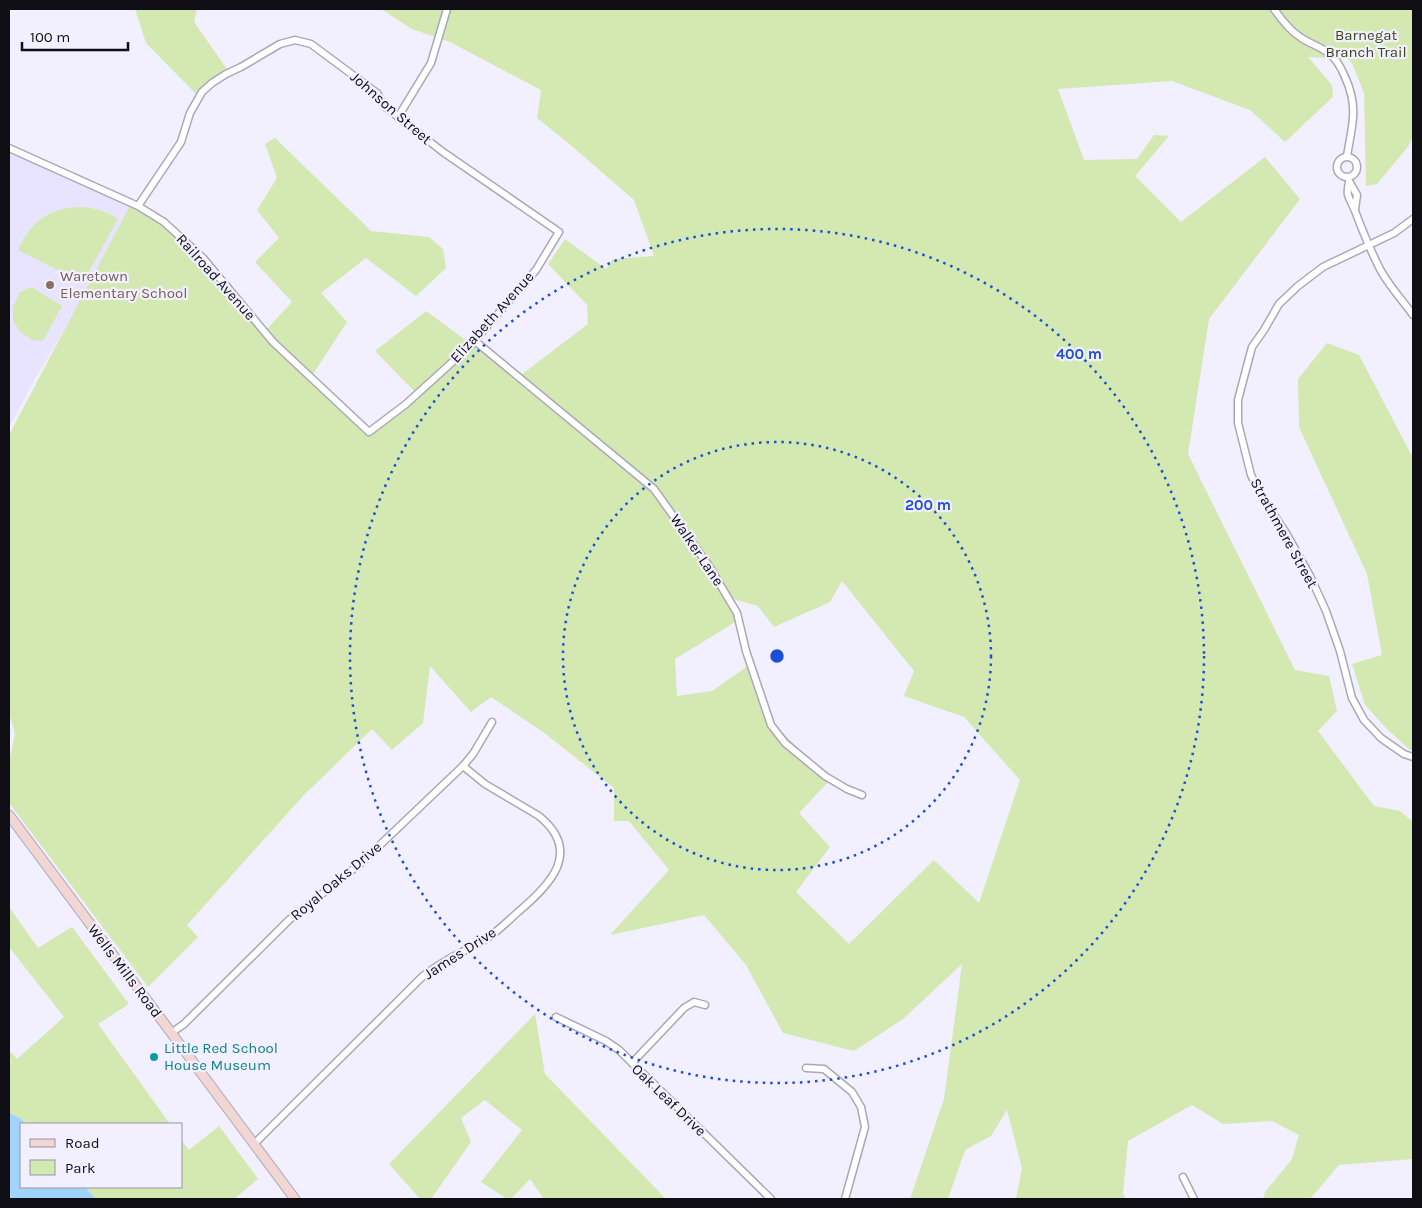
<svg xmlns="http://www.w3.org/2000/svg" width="1422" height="1208" font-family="Karla,sans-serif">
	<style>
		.built { fill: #e8e3fe }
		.green { fill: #d3e9b1; fill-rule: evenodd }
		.water { fill: #a0d4fd }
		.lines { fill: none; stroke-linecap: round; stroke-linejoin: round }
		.street-casing { stroke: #aaa7b9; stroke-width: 9 }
		.secondary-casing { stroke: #aaa7b9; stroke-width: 11 }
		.street { stroke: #fff; stroke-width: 6 }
		.secondary { stroke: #f1d6d4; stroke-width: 9 }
		.ring { fill: none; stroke: #1d4ed8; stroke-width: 2.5; stroke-dasharray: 2.5 5 }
		.education-dot { fill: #8d6e63; stroke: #f2efff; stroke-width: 2 }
		.culture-dot { fill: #0f9aa8; stroke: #f2efff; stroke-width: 2 }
		.labels { text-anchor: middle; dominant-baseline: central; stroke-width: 4.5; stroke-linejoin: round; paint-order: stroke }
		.park-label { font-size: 15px; fill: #364715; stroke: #f2efff }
		.street-label { font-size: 15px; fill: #0f0e14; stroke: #f2efff }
		.education-label { font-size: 15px; fill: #785e54; stroke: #f2efff; text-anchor: start }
		.culture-label { font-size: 15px; fill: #0d838f; stroke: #f2efff; text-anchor: start }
		.centre { fill: #1d4ed8; stroke: #f2efff; stroke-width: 2.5 }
		.ring-label { font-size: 15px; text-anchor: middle; font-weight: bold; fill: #1d4ed8; stroke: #f2efff; stroke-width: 4.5; stroke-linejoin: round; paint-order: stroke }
	</style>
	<rect width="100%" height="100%" fill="#f2efff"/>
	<!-- built -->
	<polygon class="built" points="9,148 138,206 36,377 9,427"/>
	<!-- green -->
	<g class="green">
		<polygon points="135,9 197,9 194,22 231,75 198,96 146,43"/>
		<path d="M381,9H1413V137L1407,148L1377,184L1366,186L1364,93L1352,63L1348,59L1308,57L1332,85L1333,97L1285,142L1250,110L1172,81L1058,89L1084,160L1137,159L1154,135L1169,136L1135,176L1181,222L1265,157L1300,199L1209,319L1188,454L1295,670L1329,676L1337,711L1318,731L1374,806L1400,811L1413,822V1159L1339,1165L1310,1199H1263L1265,1192L1292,1159L1299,1135L1272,1121L1223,1124L1192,1105L1128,1141L1123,1194L1126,1199H1016L1022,1168L1007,1110L991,1136L965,1150L948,1199H910L944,1099L962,964L903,1019L854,1051L783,1033L746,965L704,915L610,935L669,870L629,821H614V788L543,732L491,697L471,712L430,666L423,723L392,750L372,729L304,795L187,925L198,937L148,987L9,803V762L15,733L9,713V435L133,200L196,245L266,330L292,302L255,262L279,238L257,210L277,178L265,144L275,138L371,231L429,237L443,249L446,268L416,296L366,258L321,293L347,322L311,377L369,432L416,393L375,351L426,311L517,378L588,324L587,305L548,264L565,239L606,269L613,259L654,256L634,200L567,142L537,118L541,90L450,42L412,29ZM842,581L914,671L904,696L964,717L1020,780L979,903L934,860L849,944L796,892L830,847L799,813L830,780L772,722L749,665L712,691L677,696L675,659L737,621L733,599L758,606L774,627L830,602Z"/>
		<path d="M76,207C92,207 104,210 118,219L87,275L75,279L18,250C30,223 47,210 76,207Z"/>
		<polygon points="31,287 62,306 43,341 32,340 20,332 13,320 13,307 20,292"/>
		<polygon points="1327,343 1359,355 1413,458 1413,750 1410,750 1386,728 1365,705 1352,664 1382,655 1367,574 1299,427 1298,379"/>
		<polygon points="9,907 38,948 72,927 129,1004 98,1024 170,1124 26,1124 20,1118 9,1113 9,1050 17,1059 64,1017 9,947"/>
		<polygon points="535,1014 545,1074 666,1199 544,1199 530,1179 511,1199 507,1199 481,1182 522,1130 485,1100 461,1118 471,1142 431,1199 420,1199 389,1164"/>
		<polygon points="219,1126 258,1179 234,1199 96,1199 85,1187 181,1187 181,1140 189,1150"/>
	</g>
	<!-- water -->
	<polygon class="water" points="9,1113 20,1118 26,1124 21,1124 21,1187 85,1187 96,1199 9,1199"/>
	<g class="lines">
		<!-- street casing -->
		<g class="street-casing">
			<g id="street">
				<path d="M1274,9C1281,19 1289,30 1300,37C1308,43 1319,46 1327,52C1336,58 1341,67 1345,77C1359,107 1352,126 1347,156"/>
				<polyline points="398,117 431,63 447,9"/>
				<polyline points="9,148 138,206 164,222 203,258 273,342 369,432 406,404 470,346 536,270 559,232 443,152 384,106 377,93 311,44 295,40 280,44 241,67 226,74 212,83 202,92 190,113 181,142 138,206"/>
				<circle cx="1347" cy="167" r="10"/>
				<polyline points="1349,181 1357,195 1355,209"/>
				<path d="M1349,183C1345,198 1351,199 1355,211C1363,232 1371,252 1381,271C1390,287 1403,301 1413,315"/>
				<polyline points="1413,219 1394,233 1323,267 1298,286 1279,304 1264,330 1252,347 1238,400 1238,423 1251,475 1261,495 1286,533 1310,576 1326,611 1340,651 1352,698 1364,720 1381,738 1404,754 1413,757"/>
				<polyline points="475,341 654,489 709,566 737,613 746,651 771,725 785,743 825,776 847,789 862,795"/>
				<polyline points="556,1017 606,1041 619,1050 771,1199"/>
				<polyline points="171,1033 184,1024 289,920 361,863 463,766 473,754 492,722"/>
				<polyline points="632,1063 684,1008 694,1002 705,1005"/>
				<polyline points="806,1068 824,1069 852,1092 861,1107 865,1127 845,1199"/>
				<path d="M254,1144L423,976C435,967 448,959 462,952C471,947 481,943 489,937C499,930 509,920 518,912C550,885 583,852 539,816L485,784L463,766"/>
				<polyline points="1183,1177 1194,1199"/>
			</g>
		</g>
		<!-- secondary casing -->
		<g class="secondary-casing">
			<polyline id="secondary" points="9,815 295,1199"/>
		</g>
		<!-- street -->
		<use href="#street" class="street"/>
		<!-- secondary -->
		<use href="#secondary" class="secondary"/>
	</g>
	<!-- distance rings -->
	<g class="ring">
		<circle cx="777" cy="656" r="214"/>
		<circle cx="777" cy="656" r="427"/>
	</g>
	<!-- markers -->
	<circle class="education-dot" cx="50" cy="285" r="5"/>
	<circle class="culture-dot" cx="154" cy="1057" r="5"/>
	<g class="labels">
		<!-- park labels -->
		<g class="park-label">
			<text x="1366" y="35">Barnegat<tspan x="1366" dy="17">Branch Trail</tspan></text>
		</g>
		<!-- street labels -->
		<g class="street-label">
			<text transform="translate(391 108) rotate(41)">Johnson Street</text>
			<text transform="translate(216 277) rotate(48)">Railroad Avenue</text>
			<text transform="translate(492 317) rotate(-48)">Elizabeth Avenue</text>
			<text transform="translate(1284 533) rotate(61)">Strathmere Street</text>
			<text transform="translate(697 550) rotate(56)">Walker Lane</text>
			<text transform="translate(336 881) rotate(-40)">Royal Oaks Drive</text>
			<text transform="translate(460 953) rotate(-33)">James Drive</text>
			<text transform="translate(125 971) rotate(53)">Wells Mills Road</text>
			<text transform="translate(669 1100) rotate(44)">Oak Leaf Drive</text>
		</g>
		<!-- education labels -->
		<g class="education-label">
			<text x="60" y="276">Waretown<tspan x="60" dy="17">Elementary School</tspan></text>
		</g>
		<!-- culture labels -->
		<g class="culture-label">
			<text x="164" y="1048">Little Red School<tspan x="164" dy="17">House Museum</tspan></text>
		</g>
	</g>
	<circle cx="777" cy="656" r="8" class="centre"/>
	<g class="ring-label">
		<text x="1079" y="359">400 m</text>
		<text x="928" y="510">200 m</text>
	</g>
	<!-- border -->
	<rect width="1422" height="1208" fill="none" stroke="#0f0e14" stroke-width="20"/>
	<!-- legend -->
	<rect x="20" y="1123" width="162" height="65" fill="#f2efff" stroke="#9795a1"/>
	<rect x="30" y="1139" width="25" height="8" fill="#f1d6d4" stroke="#9795a1"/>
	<text x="65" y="1148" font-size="15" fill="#0f0e14">Road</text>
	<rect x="30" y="1160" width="25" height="15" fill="#d3e9b1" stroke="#9795a1"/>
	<text x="65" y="1173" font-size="15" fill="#0f0e14">Park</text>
	<!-- scale -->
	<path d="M22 42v8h106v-8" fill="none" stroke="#0f0e14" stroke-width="2.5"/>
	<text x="30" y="42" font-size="15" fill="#0f0e14" stroke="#f2efff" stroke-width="4" paint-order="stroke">100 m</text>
</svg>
